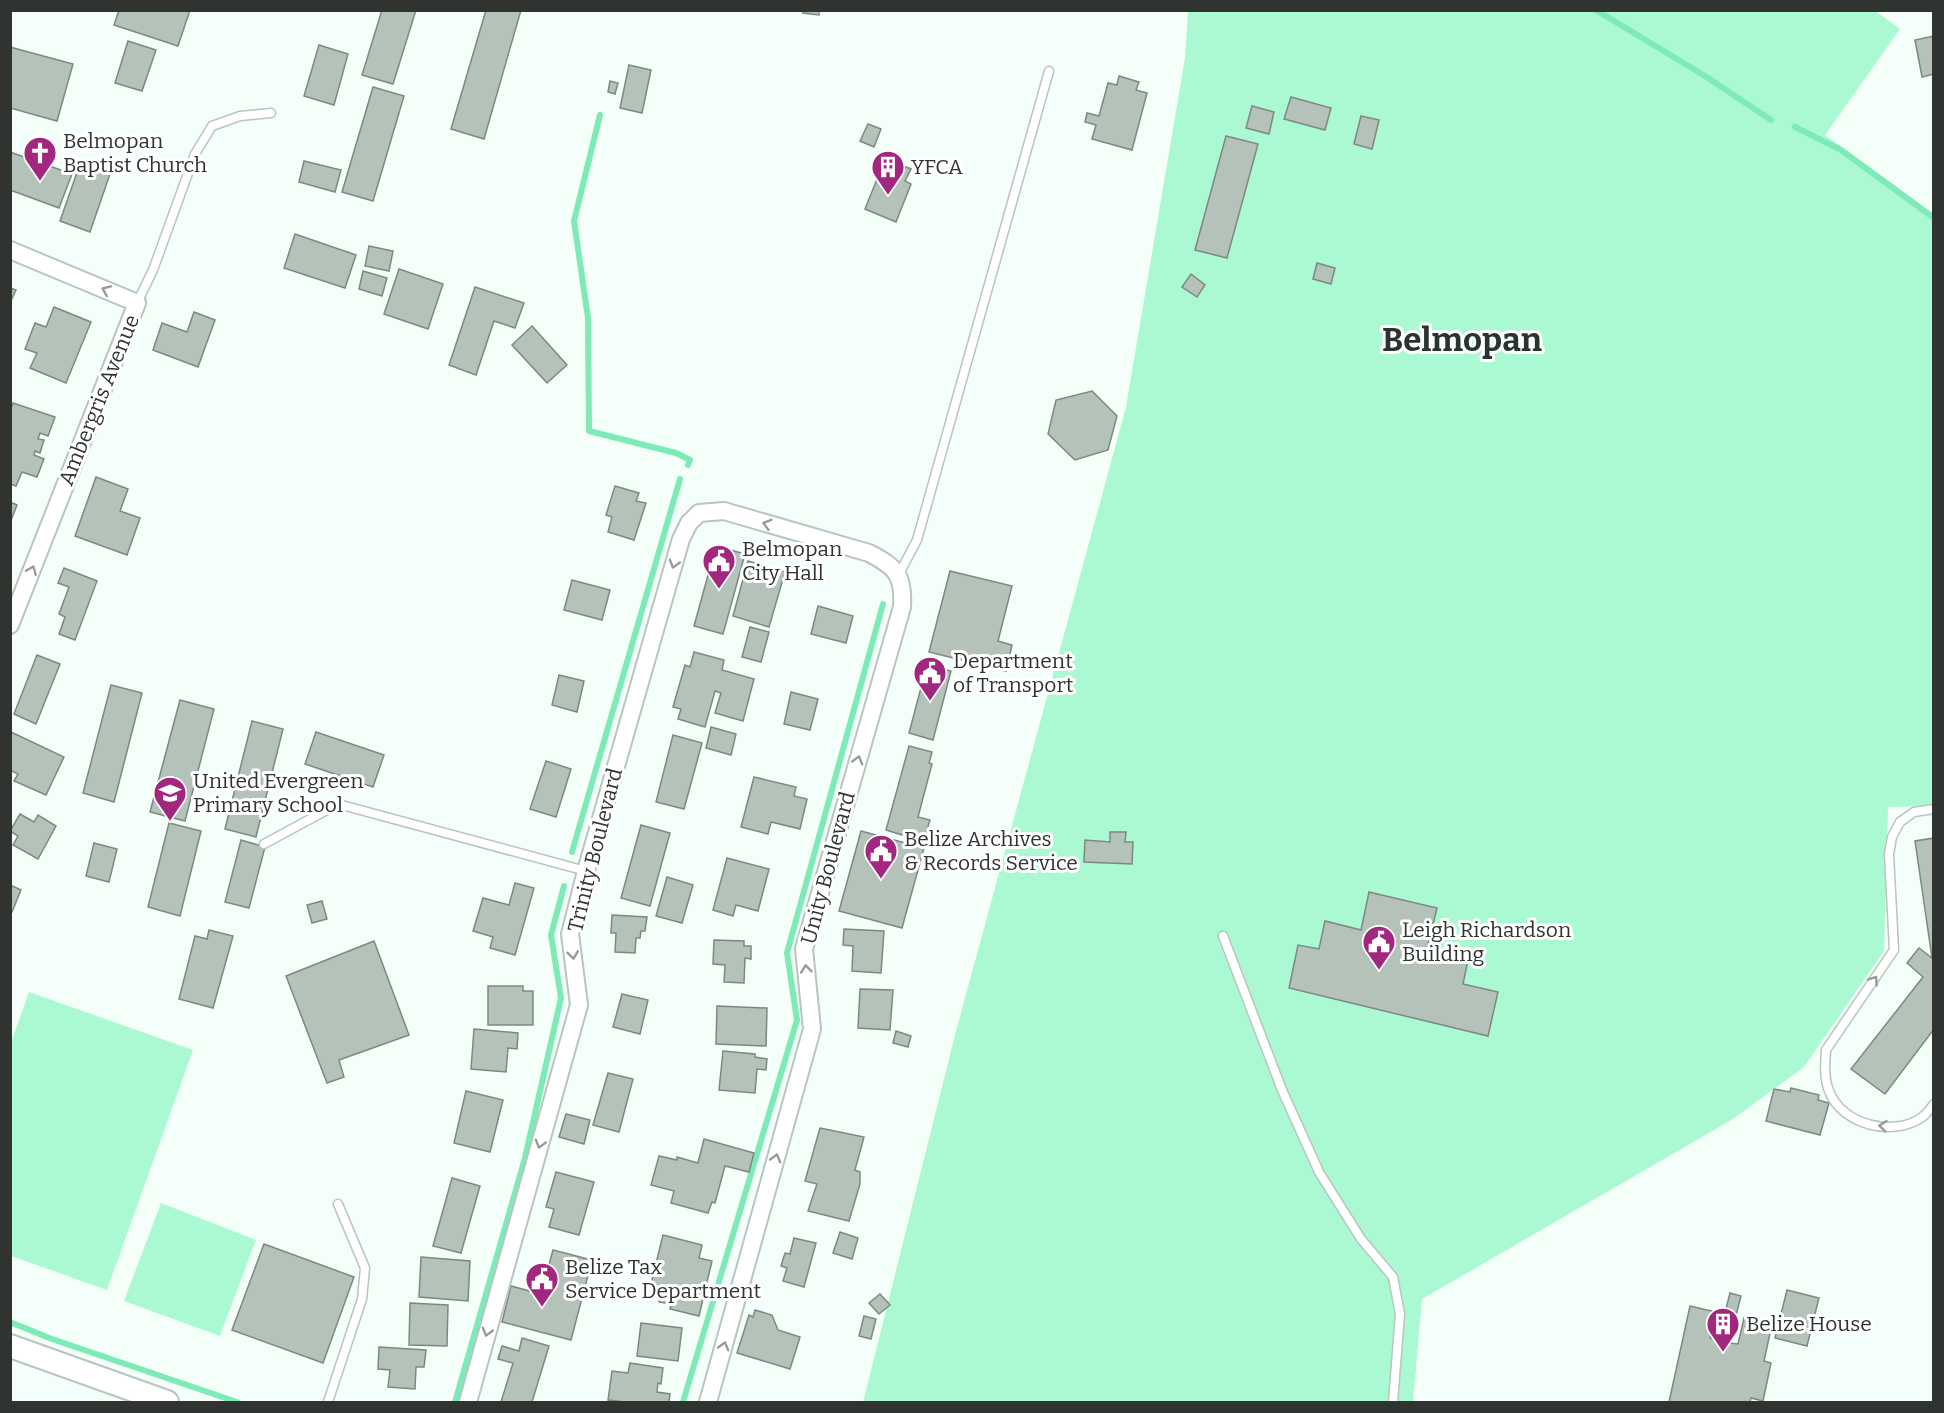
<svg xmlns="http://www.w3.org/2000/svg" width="1944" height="1413" font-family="Bitter,serif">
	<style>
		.green { fill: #abf9d2 }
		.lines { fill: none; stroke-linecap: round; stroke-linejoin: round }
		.stream { stroke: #7deab7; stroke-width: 6 }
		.building { fill: #b4c2ba; stroke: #7c8982; stroke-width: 1.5 }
		.lane-casing { stroke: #b8c6be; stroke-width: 11 }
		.street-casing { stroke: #b8c6be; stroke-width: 20 }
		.secondary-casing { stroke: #b8c6be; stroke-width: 26 }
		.lane { stroke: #fff; stroke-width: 8 }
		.street { stroke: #fff; stroke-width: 16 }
		.secondary { stroke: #fff; stroke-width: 22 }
		.oneway { stroke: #979a98 }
		.labels { text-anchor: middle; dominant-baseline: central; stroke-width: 6; stroke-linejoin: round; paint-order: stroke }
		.poi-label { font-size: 21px; fill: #2f3431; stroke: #fff; text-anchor: start }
		.street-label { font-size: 21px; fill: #2f3431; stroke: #fff }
		.town-label { font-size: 33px; font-weight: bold; fill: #29342e; stroke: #fff }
	</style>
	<rect width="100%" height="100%" fill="#f3fff8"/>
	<!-- green -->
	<g class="green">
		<polygon points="1874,10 1900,29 1825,135 1933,214 1933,806 1888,807 1884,951 1804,1067 1733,1119 1422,1299 1413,1402 863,1402 956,1031 1126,407 1185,58 1188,11"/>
		<polygon points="29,992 193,1050 107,1290 11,1256 11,1043"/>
		<polygon points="161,1203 256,1240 220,1336 124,1301"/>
	</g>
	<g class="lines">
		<!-- stream -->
		<g class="stream">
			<polyline points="1596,10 1705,76 1771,120"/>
			<polyline points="600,115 574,221 588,318 589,431 676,453 690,460 688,465"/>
			<polyline points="1795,127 1841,150 1934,218"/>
			<polyline points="572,852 680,479"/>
			<polyline points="10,1322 52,1339 237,1402"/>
			<polyline points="455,1402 525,1158 561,998 551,935 564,886"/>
			<polyline points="683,1402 797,1020 787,953 883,604"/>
		</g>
	</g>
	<!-- building -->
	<g class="building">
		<polygon points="119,10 190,10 178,46 114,25"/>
		<polygon points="382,10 416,10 393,84 362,75"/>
		<polygon points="486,10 521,10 484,139 451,129"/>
		<polygon points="804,10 819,10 819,15 803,13"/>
		<polygon points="1934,36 1934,74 1922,77 1915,40"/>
		<polygon points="128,41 156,50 142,91 115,83"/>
		<polygon points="319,45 348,54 334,105 304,96"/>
		<polygon points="10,47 73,64 57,121 10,108"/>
		<polygon points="629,65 651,70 642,113 620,108"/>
		<polygon points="1119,76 1139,82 1136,90 1147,93 1132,150 1092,139 1096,125 1085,122 1087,113 1099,116 1108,83 1117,85"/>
		<polygon points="610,81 618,83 615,94 608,92"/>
		<polygon points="373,87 404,96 373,201 342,192"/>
		<polygon points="1291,97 1331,108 1325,130 1284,119"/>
		<polygon points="1252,106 1274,112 1269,134 1246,128"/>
		<polygon points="1361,116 1379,120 1372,149 1354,144"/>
		<polygon points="868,124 881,129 874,147 860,141"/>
		<polygon points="1226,136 1258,144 1227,258 1195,250"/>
		<polygon points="10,152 72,174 59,208 10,190"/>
		<polygon points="885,159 911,169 905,181 911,184 896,222 865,209"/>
		<polygon points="81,161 111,171 90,232 60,221"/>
		<polygon points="304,161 341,170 335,192 299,182"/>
		<polygon points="295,234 356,255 345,288 284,268"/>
		<polygon points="369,246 393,251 389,271 365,266"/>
		<polygon points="1317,263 1335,268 1331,284 1313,279"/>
		<polygon points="399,269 443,284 428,329 384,314"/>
		<polygon points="363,271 387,278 382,296 359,289"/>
		<polygon points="1191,274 1205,285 1197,297 1182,287"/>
		<polygon points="475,287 524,303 515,328 494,321 476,375 449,365"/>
		<polygon points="10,288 16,290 10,303"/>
		<polygon points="54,307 91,322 66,383 30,368 37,353 25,349 35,323 46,327"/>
		<polygon points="194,312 215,320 198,367 153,350 162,323 187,332"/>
		<polygon points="532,326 567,365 547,383 512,345"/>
		<polygon points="1092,391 1117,416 1108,450 1075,460 1048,434 1056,400"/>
		<polygon points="13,403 55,417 48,436 40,433 38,439 44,440 40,453 35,451 34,455 44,459 37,477 22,472 16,486 10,484 10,411"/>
		<polygon points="96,477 128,489 120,511 140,518 127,555 75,536"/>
		<polygon points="615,486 639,493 636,501 646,503 634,540 608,532 612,517 606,515"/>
		<polygon points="10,502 17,505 10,523"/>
		<polygon points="716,546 745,554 723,634 694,626"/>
		<polygon points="748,561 785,572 769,627 733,616"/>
		<polygon points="64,568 97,581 75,640 59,634 65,617 59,614 69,587 58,583"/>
		<polygon points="950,571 1012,586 998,641 1012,645 1006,671 929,652"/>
		<polygon points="572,580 610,590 602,620 564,610"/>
		<polygon points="818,606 853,616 846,643 811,634"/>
		<polygon points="750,627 769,632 761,662 742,657"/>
		<polygon points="694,652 724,660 722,670 754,679 743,721 715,713 721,693 715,691 705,727 678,719 681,709 673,707 685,665 690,667"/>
		<polygon points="37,655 60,664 36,724 14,714"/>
		<polygon points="927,665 951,671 933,740 909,733"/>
		<polygon points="559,675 584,681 577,712 552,705"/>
		<polygon points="111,685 142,693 114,802 83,793"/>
		<polygon points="791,692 818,699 810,730 784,724"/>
		<polygon points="180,700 214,709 185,821 150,812"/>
		<polygon points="252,721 283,729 256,837 225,829"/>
		<polygon points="711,727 736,734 731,755 706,748"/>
		<polygon points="11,732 64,757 46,795 14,781 18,774 10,770"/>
		<polygon points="316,732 384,755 373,787 305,764"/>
		<polygon points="673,735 702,743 684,809 656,802"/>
		<polygon points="909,746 932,752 929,763 932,764 918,817 930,820 925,836 903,830 902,835 886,830"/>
		<polygon points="546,761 571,769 556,817 530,809"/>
		<polygon points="754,777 796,787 794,796 807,799 800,829 771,822 768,834 741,827"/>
		<polygon points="20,814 34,822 38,815 56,826 38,859 13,845 18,836 10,831"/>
		<polygon points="169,823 201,831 180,916 148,907"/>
		<polygon points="641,825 670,833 650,906 621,898"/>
		<polygon points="861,831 924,848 902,928 839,911"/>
		<polygon points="1110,832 1126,832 1125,842 1133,842 1132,864 1084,862 1085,840 1110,842"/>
		<polygon points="1934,838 1934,1029 1885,1094 1851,1069 1923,977 1907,963 1919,948 1932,958 1915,841"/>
		<polygon points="241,840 265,847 249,908 225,902"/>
		<polygon points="94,843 117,849 109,882 86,876"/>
		<polygon points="727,858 769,869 758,911 736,905 733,916 713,910"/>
		<polygon points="667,877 693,885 682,923 656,916"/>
		<polygon points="515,883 534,888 515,955 490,948 493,937 473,931 483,898 509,905"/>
		<polygon points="10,885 21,890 12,912 10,911"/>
		<polygon points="1369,892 1437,908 1426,953 1441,957 1443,949 1469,955 1463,984 1498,992 1488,1036 1289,988 1298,945 1319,949 1325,921 1361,930"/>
		<polygon points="322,901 327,919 312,923 307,905"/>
		<polygon points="612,915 647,917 645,931 641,931 640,938 636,938 635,953 615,952 616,933 611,933"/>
		<polygon points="844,929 884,931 881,973 852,971 853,946 843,945"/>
		<polygon points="209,930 233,936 213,1008 179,999 195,936 207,939"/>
		<polygon points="714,940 744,941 744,946 751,946 751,959 745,958 744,983 724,982 725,965 713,964"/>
		<polygon points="374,941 409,1035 339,1060 344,1077 327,1083 286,976"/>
		<polygon points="488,986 523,986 523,991 533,991 533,1025 488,1025"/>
		<polygon points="860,989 893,990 890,1030 858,1028"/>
		<polygon points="622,994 648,1000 640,1034 613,1027"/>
		<polygon points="717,1006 767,1008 766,1046 716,1044"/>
		<polygon points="474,1029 518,1033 517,1049 508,1048 506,1072 471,1069"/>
		<polygon points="896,1031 911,1036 908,1047 893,1043"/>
		<polygon points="723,1051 755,1054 755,1057 767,1059 766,1070 757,1069 755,1093 719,1090"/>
		<polygon points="608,1073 633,1079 619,1132 593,1125"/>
		<polygon points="1791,1088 1819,1095 1818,1100 1829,1103 1820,1135 1766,1121 1774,1089 1790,1092"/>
		<polygon points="466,1091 503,1100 490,1152 454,1143"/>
		<polygon points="566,1114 590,1120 584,1144 559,1137"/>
		<polygon points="820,1128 864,1137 855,1170 860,1172 860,1184 849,1221 808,1211 817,1184 805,1181"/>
		<polygon points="704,1139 754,1153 749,1172 725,1166 715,1203 712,1202 708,1213 671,1203 674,1191 651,1185 659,1156 677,1160 677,1157 698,1163"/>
		<polygon points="556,1172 594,1182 579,1235 549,1227 554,1209 546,1207"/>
		<polygon points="452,1178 480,1186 461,1253 433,1246"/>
		<polygon points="840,1232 858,1238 852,1259 833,1253"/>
		<polygon points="663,1235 702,1245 699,1258 712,1261 699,1316 670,1309 671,1304 659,1302 663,1286 651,1284"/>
		<polygon points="794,1238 816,1243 804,1287 783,1281 787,1268 781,1266 785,1253 790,1254"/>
		<polygon points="264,1244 354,1277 323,1363 232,1330"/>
		<polygon points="553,1250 592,1260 571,1340 502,1322 511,1286 541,1294"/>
		<polygon points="421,1257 470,1261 468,1301 419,1297"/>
		<polygon points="1787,1290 1819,1298 1807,1346 1775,1338"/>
		<polygon points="1730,1293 1741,1296 1729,1343 1718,1340"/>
		<polygon points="880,1294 890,1305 879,1314 869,1303"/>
		<polygon points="410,1303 448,1305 447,1346 409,1345"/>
		<polygon points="1690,1306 1716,1312 1710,1338 1729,1343 1738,1344 1744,1318 1772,1324 1764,1361 1771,1363 1763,1401 1751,1398 1750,1402 1669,1402"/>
		<polygon points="755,1310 772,1315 778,1330 800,1337 790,1369 737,1353 749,1315 753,1317"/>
		<polygon points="864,1316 876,1319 871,1339 859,1336"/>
		<polygon points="641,1323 682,1328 678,1361 637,1356"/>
		<polygon points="522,1338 549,1346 532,1402 501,1402 513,1363 498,1359 502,1346 519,1351"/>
		<polygon points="379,1347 426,1350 424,1367 416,1367 415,1389 388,1387 390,1370 378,1369"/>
		<polygon points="630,1363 663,1368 661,1384 658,1383 657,1392 670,1394 669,1402 625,1402 608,1400 612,1371 628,1373"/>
	</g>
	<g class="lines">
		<!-- lane casing -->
		<g class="lane-casing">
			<g id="lane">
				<polyline points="137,303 153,270 195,154 212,126 240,116 271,113"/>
				<polyline points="899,574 917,540 1049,71"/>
				<path d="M1934,809L1914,812L1900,822L1892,837L1889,854L1894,950L1826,1050C1825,1064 1824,1078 1829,1091C1842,1125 1892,1137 1921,1118C1926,1115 1930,1109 1934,1104"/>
				<polyline points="264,844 338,804 586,871"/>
				<polyline points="1223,936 1282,1090 1319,1172 1361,1239 1393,1277 1400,1314 1393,1402"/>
				<polyline points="328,1402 362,1299 365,1268 338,1204"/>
			</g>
		</g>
		<!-- street casing -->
		<g class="street-casing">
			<g id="street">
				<polyline points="10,250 137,303 10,625"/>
				<path d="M468,1402L579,1005L570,934L586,871L681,539L689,523L699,513L724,511L869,553C896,567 904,575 902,607L804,949L812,1029L708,1402"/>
			</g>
		</g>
		<!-- secondary casing -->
		<g class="secondary-casing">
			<polyline id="secondary" points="10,1346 167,1402"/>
		</g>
		<!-- lane -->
		<use href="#lane" class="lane"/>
		<!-- street -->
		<use href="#street" class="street"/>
		<!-- secondary -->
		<use href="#secondary" class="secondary"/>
	</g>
	<!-- one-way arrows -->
	<defs><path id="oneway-chevron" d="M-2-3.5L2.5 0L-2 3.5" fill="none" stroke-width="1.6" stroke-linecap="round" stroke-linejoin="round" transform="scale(1.5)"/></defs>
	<g class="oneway">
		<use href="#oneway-chevron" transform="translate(106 290) rotate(-157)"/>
		<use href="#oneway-chevron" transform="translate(767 524) rotate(-164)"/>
		<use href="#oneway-chevron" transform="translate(674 564) rotate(106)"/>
		<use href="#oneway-chevron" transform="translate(32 570) rotate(-68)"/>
		<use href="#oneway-chevron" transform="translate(858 760) rotate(-74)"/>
		<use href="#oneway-chevron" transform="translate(573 955) rotate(83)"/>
		<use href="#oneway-chevron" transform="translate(806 969) rotate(-96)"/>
		<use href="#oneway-chevron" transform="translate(1874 980) rotate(-56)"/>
		<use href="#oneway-chevron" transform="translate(1883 1126) rotate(-174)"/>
		<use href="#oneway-chevron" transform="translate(540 1144) rotate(106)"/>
		<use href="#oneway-chevron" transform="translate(776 1158) rotate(-74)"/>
		<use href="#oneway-chevron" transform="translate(487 1332) rotate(106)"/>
		<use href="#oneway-chevron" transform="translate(724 1346) rotate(-74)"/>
	</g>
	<!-- icons -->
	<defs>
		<g id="church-pin" transform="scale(1.725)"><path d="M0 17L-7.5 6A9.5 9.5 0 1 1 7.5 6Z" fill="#a1287e" stroke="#fff"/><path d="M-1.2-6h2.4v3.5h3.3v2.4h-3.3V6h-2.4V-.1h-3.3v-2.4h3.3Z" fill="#fff"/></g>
		<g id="building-pin" transform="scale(1.725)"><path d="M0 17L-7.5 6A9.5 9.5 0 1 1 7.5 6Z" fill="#a1287e" stroke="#fff"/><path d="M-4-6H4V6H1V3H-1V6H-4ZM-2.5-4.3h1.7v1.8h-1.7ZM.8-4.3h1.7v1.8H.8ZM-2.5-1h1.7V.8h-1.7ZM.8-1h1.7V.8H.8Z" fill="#fff"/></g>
		<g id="civic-pin" transform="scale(1.725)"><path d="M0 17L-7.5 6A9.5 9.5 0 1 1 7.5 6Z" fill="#a1287e" stroke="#fff"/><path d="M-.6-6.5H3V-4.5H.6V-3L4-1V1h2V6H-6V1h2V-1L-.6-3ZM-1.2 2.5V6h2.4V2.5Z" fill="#fff"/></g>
		<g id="school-pin" transform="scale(1.725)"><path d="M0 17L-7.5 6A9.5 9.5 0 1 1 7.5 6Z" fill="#a1287e" stroke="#fff"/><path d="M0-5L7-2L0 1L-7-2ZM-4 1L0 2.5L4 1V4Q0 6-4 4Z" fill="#fff"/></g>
	</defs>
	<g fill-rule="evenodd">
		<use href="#church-pin" x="40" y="153"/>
		<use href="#building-pin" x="888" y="167"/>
		<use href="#civic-pin" x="719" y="561"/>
		<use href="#civic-pin" x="930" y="673"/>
		<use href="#school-pin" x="170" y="793"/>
		<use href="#civic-pin" x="881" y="851"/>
		<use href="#civic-pin" x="1379" y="942"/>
		<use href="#civic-pin" x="542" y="1279"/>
		<use href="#building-pin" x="1723" y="1324"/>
	</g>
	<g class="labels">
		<!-- poi labels -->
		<g class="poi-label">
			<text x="63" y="141">Belmopan<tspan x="63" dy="24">Baptist Church</tspan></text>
			<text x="911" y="167">YFCA</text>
			<text x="742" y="549">Belmopan<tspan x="742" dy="24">City Hall</tspan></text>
			<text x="953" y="661">Department<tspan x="953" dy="24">of Transport</tspan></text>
			<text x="193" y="781">United Evergreen<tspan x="193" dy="24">Primary School</tspan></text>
			<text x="904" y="839">Belize Archives<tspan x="904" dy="24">&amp; Records Service</tspan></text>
			<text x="1402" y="930">Leigh Richardson<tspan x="1402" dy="24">Building</tspan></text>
			<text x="565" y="1267">Belize Tax<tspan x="565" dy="24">Service Department</tspan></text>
			<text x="1746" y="1324">Belize House</text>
		</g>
		<!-- street labels -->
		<g class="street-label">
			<text transform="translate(99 400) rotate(-68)">Ambergris Avenue</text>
			<text transform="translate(595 850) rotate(-76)">Trinity Boulevard</text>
			<text transform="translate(828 868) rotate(-75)">Unity Boulevard</text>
		</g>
		<!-- town labels -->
		<g class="town-label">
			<text x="1462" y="340">Belmopan</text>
		</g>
	</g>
	<!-- border -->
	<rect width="1944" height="1413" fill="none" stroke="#2f3431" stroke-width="24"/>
</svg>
